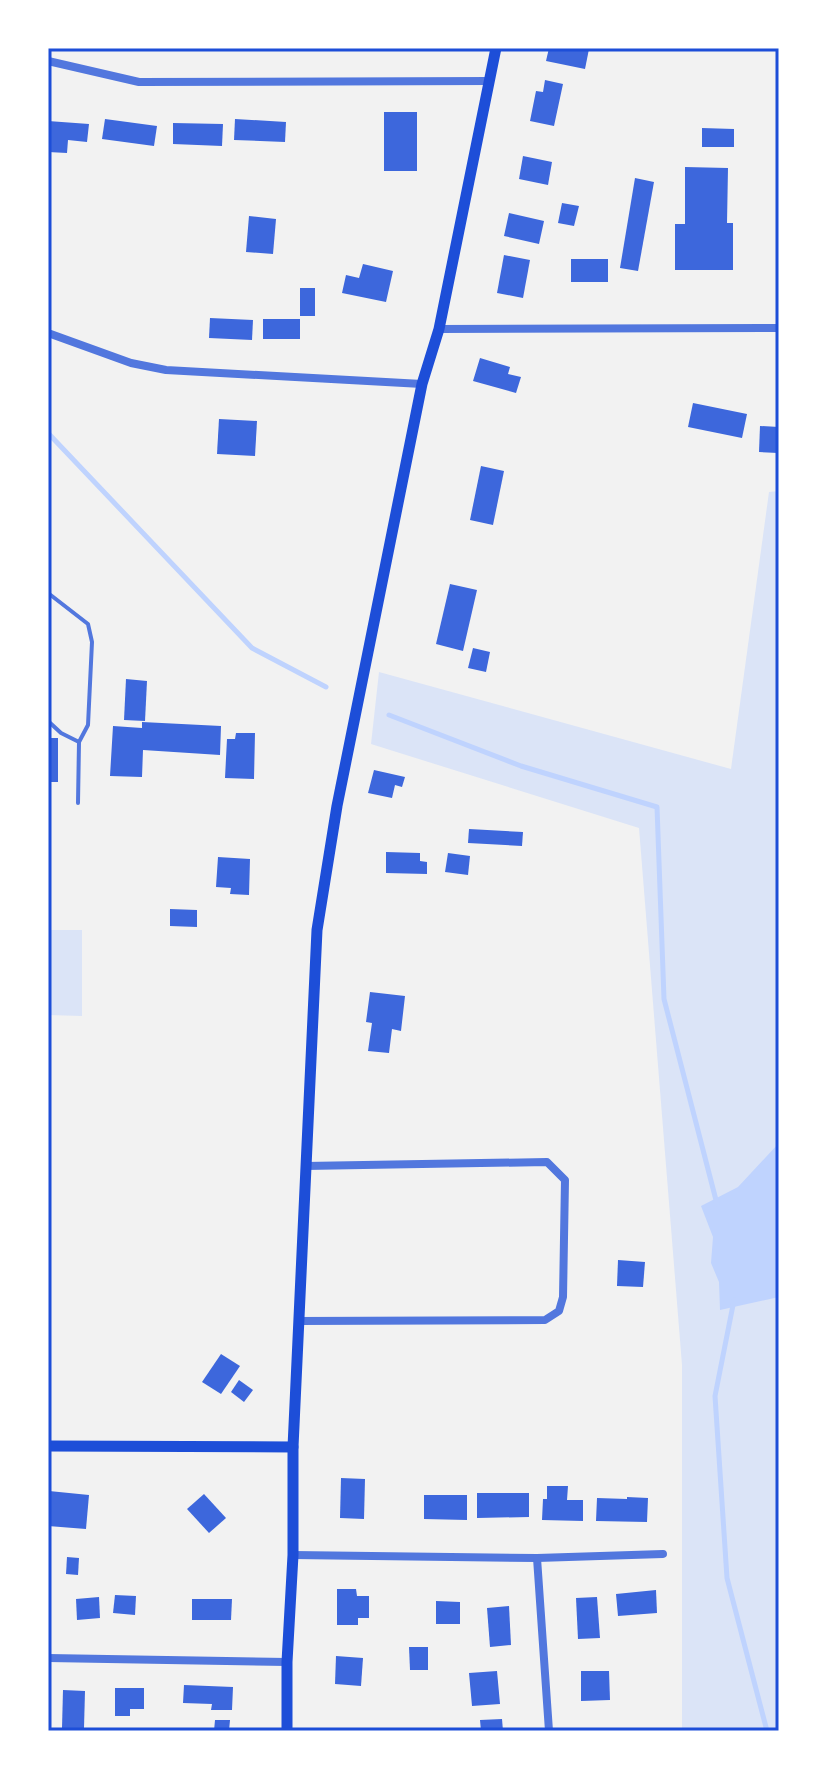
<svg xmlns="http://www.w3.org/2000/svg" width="827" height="1779" font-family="'Source Serif 4',serif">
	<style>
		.green { fill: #dbe4f7 }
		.water { fill: #bfd3fe }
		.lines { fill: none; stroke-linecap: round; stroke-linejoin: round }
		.stream { stroke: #bfd3fe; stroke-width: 5 }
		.building { fill: #3d67dc }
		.service { stroke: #5277de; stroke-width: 4 }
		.minor { stroke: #5277de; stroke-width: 8 }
		.secondary { stroke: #1d4ed8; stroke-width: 11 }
		.neatline { fill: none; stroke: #1d4ed8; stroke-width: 3 }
	</style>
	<rect width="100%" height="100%" fill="#f2f2f2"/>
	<!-- green -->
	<g class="green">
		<polygon points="779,491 779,1731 682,1731 682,1365 639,828 371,744 379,672 731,769 769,492"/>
		<polygon points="48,930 82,930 82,1016 48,1015"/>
	</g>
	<!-- water -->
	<polygon class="water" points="779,1143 779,1297 720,1310 719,1282 711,1263 713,1237 701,1206 738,1187"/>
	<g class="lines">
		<!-- stream -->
		<g class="stream">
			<polyline points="48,433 252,648 326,687"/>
			<polyline points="389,715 521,766 657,807 664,999 717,1204"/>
			<polyline points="734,1300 715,1396 727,1578 767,1731"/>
		</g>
	</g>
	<!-- building -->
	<g class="building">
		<polygon points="549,48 589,49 585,69 546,61"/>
		<polygon points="545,80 563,84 554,126 530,121 536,91 543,92"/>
		<rect x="384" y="112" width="33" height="59"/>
		<polygon points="105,119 157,126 154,146 102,139"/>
		<polygon points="235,119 286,122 285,142 234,140"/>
		<polygon points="48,121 89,124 87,142 68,140 67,153 48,152"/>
		<polygon points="173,123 223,124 222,146 173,144"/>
		<polygon points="702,128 734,129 734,147 702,147"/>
		<polygon points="523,156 552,162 548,185 519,179"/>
		<polygon points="685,167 728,168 727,223 733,223 733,270 675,270 675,224 685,224"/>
		<polygon points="635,178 654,182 638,271 620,268"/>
		<polygon points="562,203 579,206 574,226 558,223"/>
		<polygon points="509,213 544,221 539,244 504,236"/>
		<polygon points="249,216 276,219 273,254 246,252"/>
		<polygon points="504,255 530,260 523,298 497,293"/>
		<rect x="571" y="259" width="37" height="23"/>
		<polygon points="363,264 393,271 386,302 342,293 346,275 359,278"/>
		<rect x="300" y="288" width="15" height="28"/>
		<polygon points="210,318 253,320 252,340 209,338"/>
		<rect x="263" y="319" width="37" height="20"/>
		<polygon points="480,358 510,367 508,374 521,377 516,393 473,381"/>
		<polygon points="693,403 747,414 742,438 688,427"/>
		<polygon points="219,419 257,421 255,456 217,454"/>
		<polygon points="760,426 779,427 778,453 759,452"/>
		<polygon points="481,466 504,471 493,525 470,520"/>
		<polygon points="450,584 477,590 463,651 436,644"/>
		<polygon points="473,648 490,652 486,672 468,668"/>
		<polygon points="126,679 147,681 145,721 124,720"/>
		<polygon points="142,722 221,726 220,755 143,750 142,777 110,776 113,726 142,728"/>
		<polygon points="236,733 255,733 254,779 225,778 227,739 235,739"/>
		<rect x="48" y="738" width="10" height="44"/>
		<polygon points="374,770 405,777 402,787 395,785 392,798 368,793"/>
		<polygon points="469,829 523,832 522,846 468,843"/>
		<polygon points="386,852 420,853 420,861 427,862 427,874 386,873"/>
		<polygon points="448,853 470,856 468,875 445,872"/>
		<polygon points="218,857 250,859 249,895 230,894 231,888 216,887"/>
		<polygon points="170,909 197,910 197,927 170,926"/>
		<polygon points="370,992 405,996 401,1031 392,1029 389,1053 368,1051 372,1023 366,1022"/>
		<polygon points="618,1260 645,1262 643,1287 617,1286"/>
		<polygon points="221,1354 240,1366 221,1394 202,1382"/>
		<polygon points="239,1380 253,1390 244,1402 231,1392"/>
		<polygon points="341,1478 365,1479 364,1519 340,1518"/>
		<polygon points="547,1486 568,1486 567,1500 583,1500 583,1521 542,1520 543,1499 547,1499"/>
		<polygon points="49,1491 89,1495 86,1529 48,1526"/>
		<polygon points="477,1493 529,1493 529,1517 477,1518"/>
		<polygon points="204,1494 226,1518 209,1533 187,1509"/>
		<polygon points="424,1495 467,1495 467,1520 424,1519"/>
		<polygon points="627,1497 648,1498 647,1522 596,1521 597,1498 627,1499"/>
		<polygon points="67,1557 79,1558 78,1575 66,1574"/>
		<polygon points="337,1589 356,1589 357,1596 369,1596 369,1618 358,1618 358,1625 337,1625"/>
		<polygon points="656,1590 657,1613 618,1616 616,1594"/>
		<polygon points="115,1595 136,1596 135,1615 113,1613"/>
		<polygon points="99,1597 100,1618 77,1620 76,1599"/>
		<polygon points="597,1597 600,1638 578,1639 576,1598"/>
		<polygon points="192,1599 232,1599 231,1620 192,1620"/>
		<polygon points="436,1601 460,1602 460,1624 436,1624"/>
		<polygon points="509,1606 511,1645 490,1647 487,1608"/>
		<polygon points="409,1647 428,1647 428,1670 410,1670"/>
		<polygon points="336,1656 363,1658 361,1686 335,1684"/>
		<polygon points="497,1671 500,1704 472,1706 469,1673"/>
		<polygon points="581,1671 609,1671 610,1700 581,1701"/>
		<polygon points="184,1685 233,1687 232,1710 211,1710 212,1704 183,1703"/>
		<polygon points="115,1688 144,1688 144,1709 130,1709 130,1716 115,1716"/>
		<polygon points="63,1690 85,1691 84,1728 62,1728"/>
		<polygon points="502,1719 503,1731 481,1731 480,1720"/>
		<polygon points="215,1720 230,1720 229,1731 214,1731"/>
	</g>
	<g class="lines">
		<!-- service -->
		<g class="service">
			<polyline points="48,593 88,624 92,642 88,725 79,742"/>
			<polyline points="48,721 61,733 79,742 78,803"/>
		</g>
		<!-- minor -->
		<g class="minor">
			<polyline points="48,61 139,82 490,81"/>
			<polyline points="439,329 779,328"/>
			<polyline points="48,333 131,363 166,370 422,384"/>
			<polyline points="298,1321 545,1320 559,1311 563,1297 565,1180 547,1162 305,1166"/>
			<polyline points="293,1555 537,1558 663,1554"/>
			<polyline points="537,1558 549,1731"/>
			<polyline points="48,1658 287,1662"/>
		</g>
		<!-- secondary -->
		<g class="secondary">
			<polyline points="48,1446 293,1447"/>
			<polyline points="287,1731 287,1662 293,1555 293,1447 317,930 337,806 422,384 439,329 496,48"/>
		</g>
	</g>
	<!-- border -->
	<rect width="827" height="1779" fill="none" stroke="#ffffff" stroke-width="100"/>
	<rect x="50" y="50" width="727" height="1679" class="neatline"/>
</svg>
